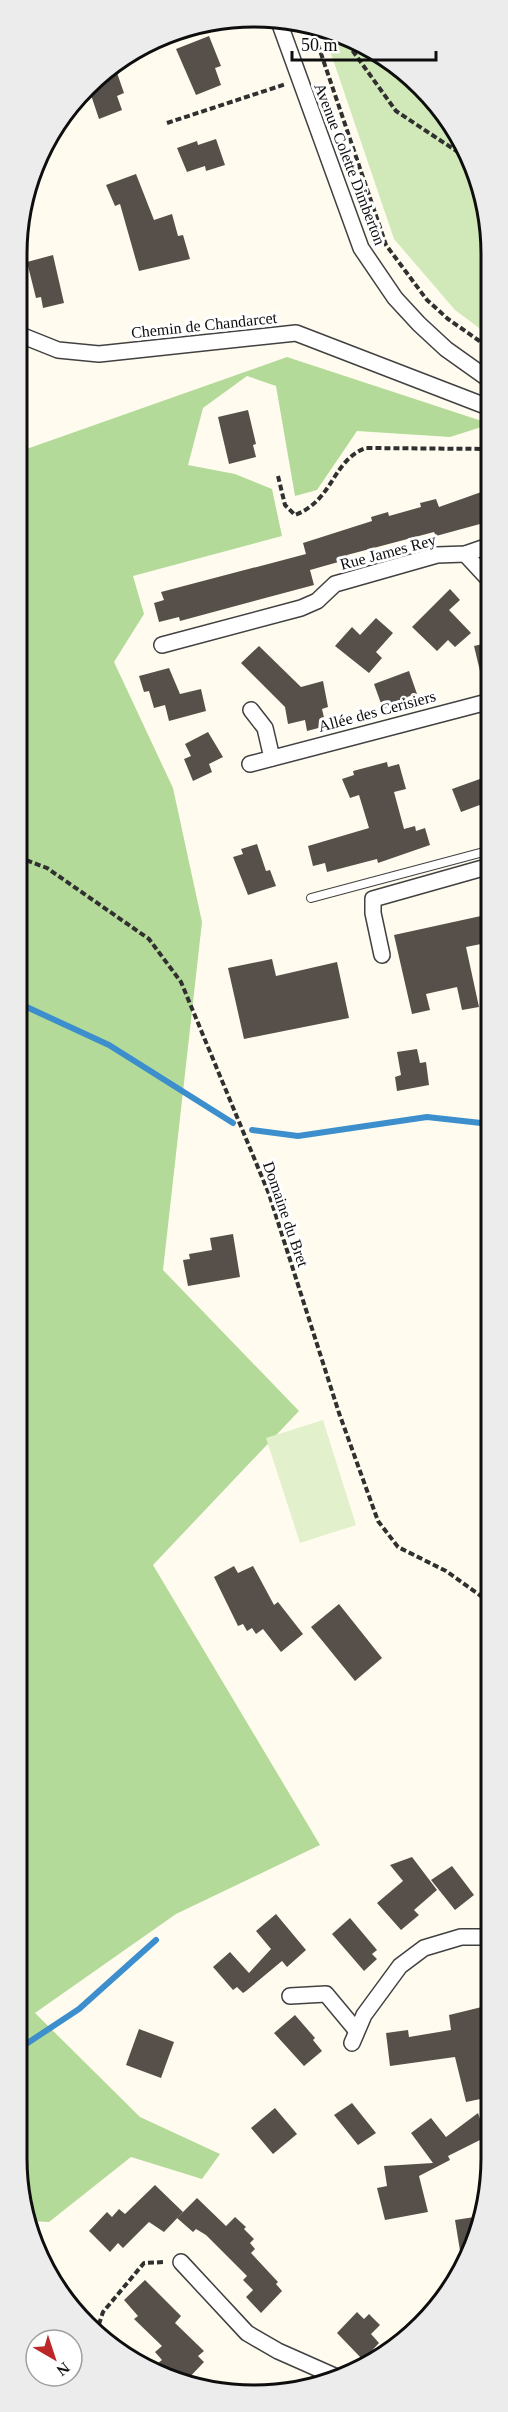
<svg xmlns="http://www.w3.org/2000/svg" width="508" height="2412" font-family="Georgia,serif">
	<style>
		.green { fill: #d1e9b9 }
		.forest { fill: #b4da99 }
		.pitch { fill: #e2f0cb }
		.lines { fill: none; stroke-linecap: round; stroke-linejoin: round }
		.stream { stroke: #3c8fcc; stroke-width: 6 }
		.building { fill: #57504a }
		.service-casing { stroke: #414141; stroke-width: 10 }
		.minor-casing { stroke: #414141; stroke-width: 18 }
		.path { stroke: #303030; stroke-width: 4; stroke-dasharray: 6 3; stroke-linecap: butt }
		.service { stroke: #fff; stroke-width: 8 }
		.minor { stroke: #fff; stroke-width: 15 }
		.labels { text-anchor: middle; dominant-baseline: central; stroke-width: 6; stroke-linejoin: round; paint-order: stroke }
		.street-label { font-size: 16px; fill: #0e0e0e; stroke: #fff }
		.rim { fill: none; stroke: #0e0e0e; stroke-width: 3 }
	</style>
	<rect width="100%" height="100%" fill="#fffcef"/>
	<!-- green -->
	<polygon class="green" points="323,30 359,41 422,86 473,163 491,238 491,337 455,310 394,239"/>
	<!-- forest -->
	<polygon class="forest" points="287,357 491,424 450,437 357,431 317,490 295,496 276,386 247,376 203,408 188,465 235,474 272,489 282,536 133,576 144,614 114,662 173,788 202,922 163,1270 299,1411 153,1565 320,1845 176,1914 35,2013 140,2117 220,2154 202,2179 131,2157 49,2222 29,2221 17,2158 18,452"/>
	<!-- pitch -->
	<polygon class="pitch" points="323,1420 356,1525 300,1543 266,1438"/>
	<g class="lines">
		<!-- stream -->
		<g class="stream">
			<polyline points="18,1003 109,1045 233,1123"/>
			<polyline points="252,1130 298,1136 427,1117 490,1124"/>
			<polyline points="17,2050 79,2009 156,1940"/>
		</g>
	</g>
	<!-- building -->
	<g class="building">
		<polygon points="209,36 221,66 215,68 221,85 196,95 176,49"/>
		<polygon points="116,70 124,93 117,96 122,110 99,119 89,89 101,75"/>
		<polygon points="216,139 225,165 206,171 205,166 187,172 177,148 197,141 198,145"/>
		<polygon points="136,174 154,220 172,214 178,236 183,235 190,259 139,271 120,204 115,206 106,185"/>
		<polygon points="53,255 64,303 43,308 41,297 36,298 27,262"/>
		<polygon points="248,410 256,444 253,445 256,457 229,464 218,417"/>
		<polygon points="487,490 488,495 491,494 491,521 436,536 434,532 347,555 349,559 310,570 314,585 180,621 179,617 159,622 154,603 164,600 161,592 306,554 303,543 372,521 371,517 388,512 389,516 421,507 420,503 436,499 439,507"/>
		<polygon points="450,589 460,600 449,610 471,633 455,647 448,640 437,651 412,627"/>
		<polygon points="376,618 393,633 376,652 382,658 369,673 335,646 352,627 360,635"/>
		<polygon points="491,642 491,691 485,692 474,646"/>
		<polygon points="259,646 301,687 323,681 328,707 322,709 326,726 307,731 305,720 288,724 285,707 241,663"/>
		<polygon points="169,668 180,694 201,689 206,711 169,721 165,705 154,708 149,691 144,692 139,676"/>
		<polygon points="409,671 417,694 407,697 409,700 383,709 374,684"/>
		<polygon points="208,732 223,757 209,764 212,772 193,781 184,759 191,756 185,744"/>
		<polygon points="387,762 388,767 399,764 406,789 394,792 404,829 415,826 416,831 425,828 430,845 378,863 377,859 327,872 325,863 313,866 308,846 369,828 359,795 350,798 342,779 354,775 353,771"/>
		<polygon points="491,775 491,797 485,803 461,812 452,789"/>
		<polygon points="257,844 266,871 270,870 276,886 248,895 233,857 243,854 241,849"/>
		<polygon points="490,914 490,936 485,938 486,943 466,947 479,1007 462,1010 457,987 426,994 430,1010 412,1014 394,935"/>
		<polygon points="272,959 276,976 337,962 349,1018 244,1039 228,968"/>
		<polygon points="417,1049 420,1063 426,1062 429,1085 397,1091 395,1077 401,1075 397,1052"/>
		<polygon points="233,1234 240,1277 188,1286 183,1260 190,1259 189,1254 212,1250 210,1238"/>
		<polygon points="234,1566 238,1573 253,1566 274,1605 278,1602 303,1634 281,1652 263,1629 256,1634 252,1628 247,1631 243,1624 238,1626 214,1577"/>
		<polygon points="339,1604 382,1658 355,1681 311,1627"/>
		<polygon points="412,1857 437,1890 414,1910 419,1915 401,1930 377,1903 403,1881 390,1865"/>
		<polygon points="452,1866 474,1895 455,1910 431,1880"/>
		<polygon points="276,1914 306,1950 287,1967 282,1961 246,1991 243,1993 237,1987 233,1990 213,1967 230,1952 249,1973 271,1949 256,1931"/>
		<polygon points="350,1918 377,1950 372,1954 377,1959 364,1971 332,1934"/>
		<polygon points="490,2005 490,2097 466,2102 455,2057 390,2066 386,2033 408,2030 409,2037 451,2030 449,2015"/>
		<polygon points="295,2015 315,2038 313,2040 322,2051 304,2066 274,2033"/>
		<polygon points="139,2029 174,2042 161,2078 126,2065"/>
		<polygon points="352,2103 376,2133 358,2145 334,2115"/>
		<polygon points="275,2108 297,2134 273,2154 251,2128"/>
		<polygon points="478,2113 486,2137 448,2156 450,2160 419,2176 428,2212 385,2220 377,2188 387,2186 384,2166 433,2163 411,2133 431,2118 446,2137"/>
		<polygon points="155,2185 183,2212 164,2232 149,2222 123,2248 118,2243 110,2252 89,2231 107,2212 112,2217 119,2209 125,2214"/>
		<polygon points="197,2198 226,2226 235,2217 246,2227 244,2229 254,2239 250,2243 255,2249 251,2253 278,2282 276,2284 282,2291 261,2313 246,2297 253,2290 243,2280 247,2276 206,2235 196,2229 193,2232 177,2218"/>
		<polygon points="481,2216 467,2263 463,2269 455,2220"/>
		<polygon points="145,2280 181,2316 175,2323 204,2351 198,2356 204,2362 185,2382 179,2377 175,2380 158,2363 162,2360 155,2352 162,2346 134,2319 138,2316 124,2300"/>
		<polygon points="357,2312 364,2319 369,2314 380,2325 371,2334 379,2343 363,2360 337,2333"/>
	</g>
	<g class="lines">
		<!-- service casing -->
		<g class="service-casing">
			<polyline id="service" points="311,898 491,850"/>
		</g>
		<!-- minor casing -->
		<g class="minor-casing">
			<g id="minor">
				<polyline points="278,19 361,248 395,298 419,324 446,349 491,381"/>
				<polyline points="18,334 58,350 99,354 296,333 488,407 491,405"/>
				<polyline points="465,554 491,582"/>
				<polyline points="162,645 301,608 317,601 335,584 437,555 465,554 491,545"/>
				<polyline points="251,710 265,728 272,758"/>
				<polyline points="250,764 491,701"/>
				<polyline points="382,955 373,913 373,899 490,866"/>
				<polyline points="290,1996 326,1994 356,2030"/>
				<polyline points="352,2043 364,2015 400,1966 424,1948 461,1937 490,1937"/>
				<polyline points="181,2262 247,2333 278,2351 339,2378"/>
			</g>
		</g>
		<!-- path -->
		<g class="path">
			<polyline points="312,27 386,245 427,300 448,319 491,349"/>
			<polyline points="342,36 396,111 473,162"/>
			<polyline points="167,123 286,84"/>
			<path d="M278,476L285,505L295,515C334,500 332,460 366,448L491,449"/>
			<polyline points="18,857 47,868 149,939 181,982 269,1194 339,1413 378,1521 398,1547 446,1571 481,1596 490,1607"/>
			<polyline points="96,2333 103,2312 144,2263 165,2262"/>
		</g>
		<!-- service -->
		<use href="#service" class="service"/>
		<!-- minor -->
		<use href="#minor" class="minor"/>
	</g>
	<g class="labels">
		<!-- street labels -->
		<g class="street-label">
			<text transform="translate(350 164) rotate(69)">Avenue Colette Dimberton</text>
			<text transform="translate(204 325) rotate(-6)">Chemin de Chandarcet</text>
			<text transform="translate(388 552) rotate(-15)">Rue James Rey</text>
			<text transform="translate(377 711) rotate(-15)">Allée des Cerisiers</text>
			<text transform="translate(286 1214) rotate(71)">Domaine du Bret</text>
		</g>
	</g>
	<!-- crop -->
	<path d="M0 0H508V2412H0ZM254 27H254A227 227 0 0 1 481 254V2158A227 227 0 0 1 254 2385H254A227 227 0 0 1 27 2158V254A227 227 0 0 1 254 27Z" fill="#ececec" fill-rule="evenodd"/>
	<path class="rim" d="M254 27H254A227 227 0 0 1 481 254V2158A227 227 0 0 1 254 2385H254A227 227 0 0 1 27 2158V254A227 227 0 0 1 254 27Z"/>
	<!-- north arrow -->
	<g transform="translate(54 2358) rotate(141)"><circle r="28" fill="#ffffff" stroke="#9f9f9f" stroke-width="1.5"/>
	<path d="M0-4.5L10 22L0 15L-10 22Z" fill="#bd272a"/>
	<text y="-9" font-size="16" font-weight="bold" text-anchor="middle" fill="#0e0e0e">N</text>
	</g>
	<!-- scale -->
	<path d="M292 51v9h144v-9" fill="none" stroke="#0e0e0e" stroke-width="3"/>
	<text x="301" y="51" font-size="18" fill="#0e0e0e" stroke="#ffffff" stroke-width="4.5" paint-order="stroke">50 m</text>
</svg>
